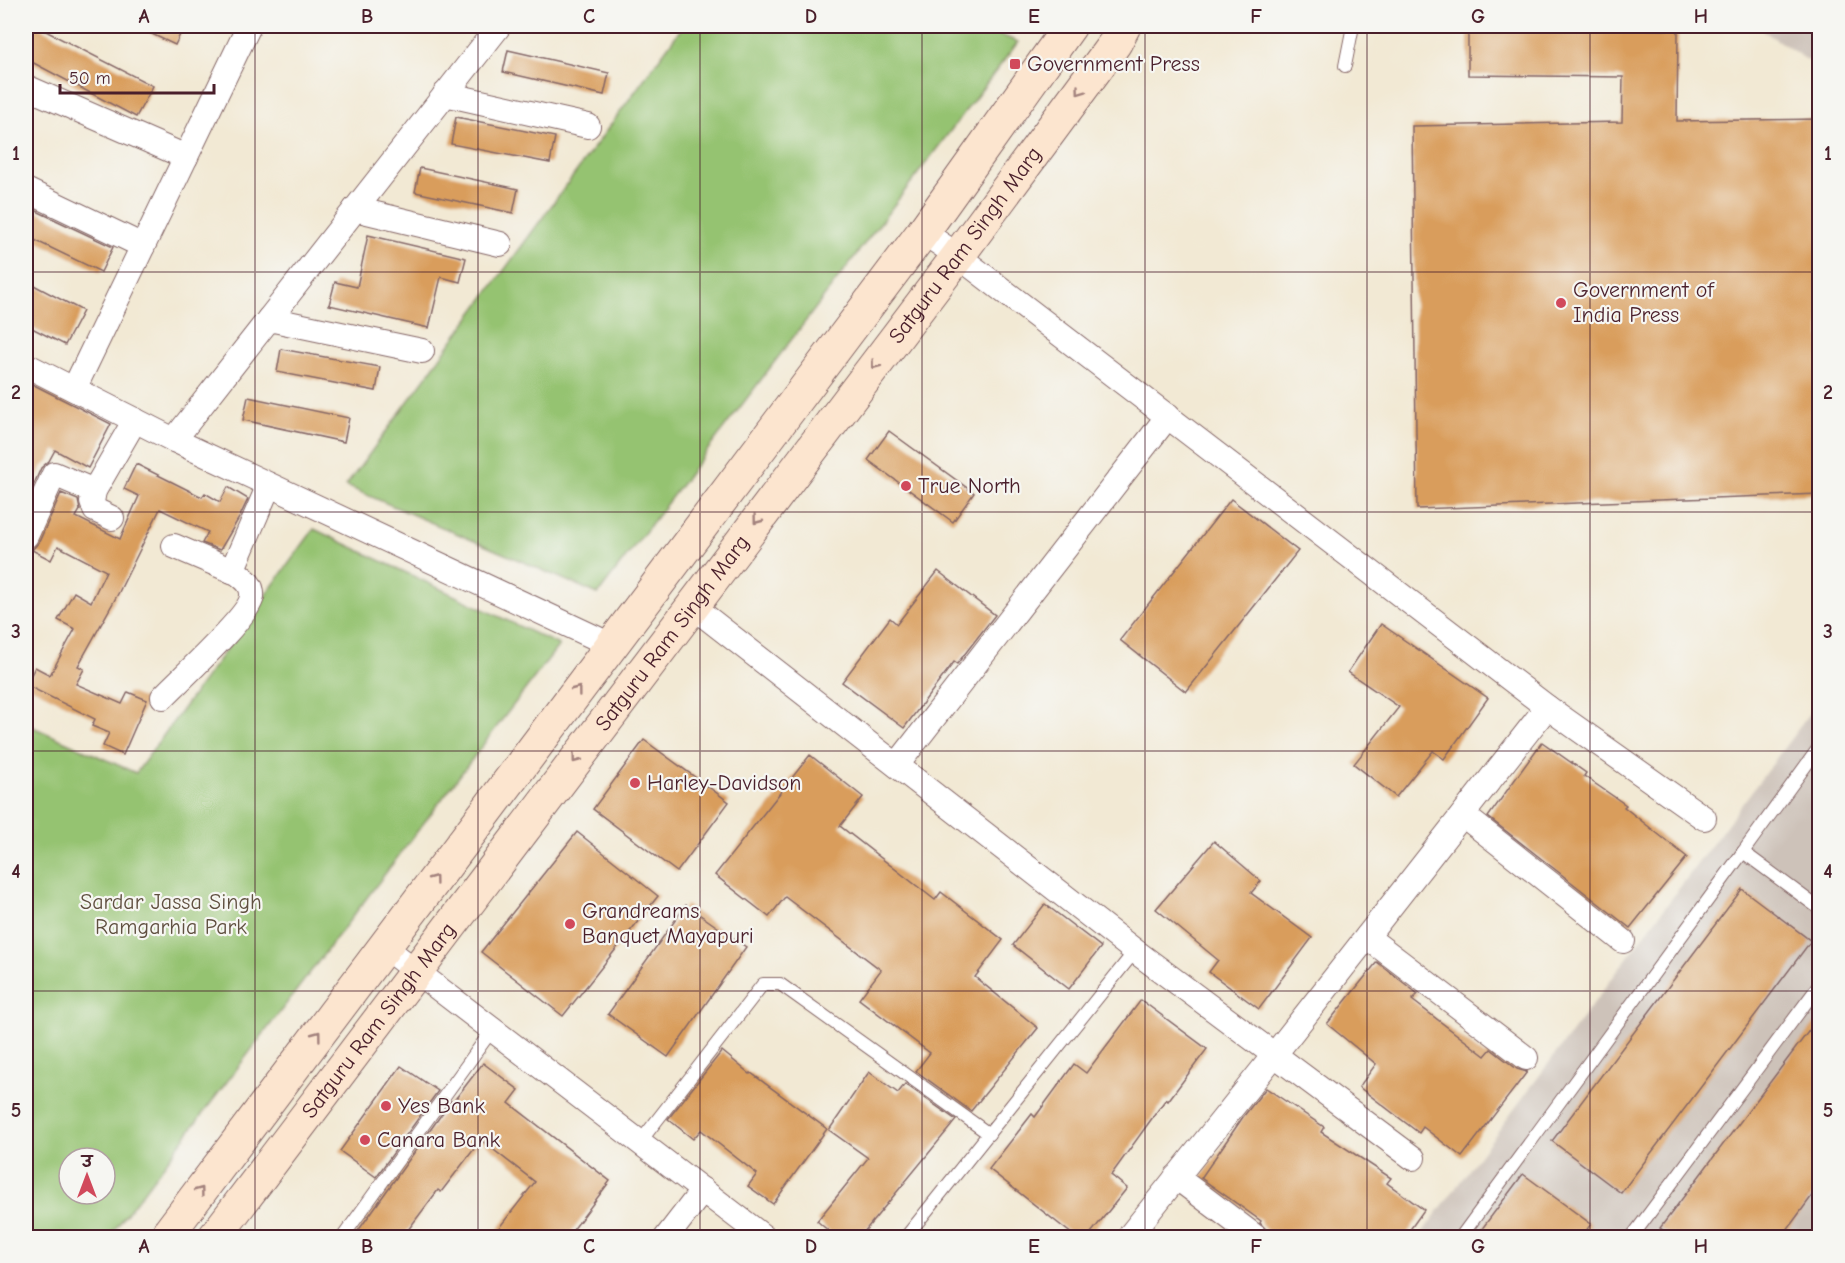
<svg xmlns="http://www.w3.org/2000/svg" width="1845" height="1263" font-family="'Comic Neue','Playpen Sans Deva',sans-serif">
	<style>
		.industrial { fill: #cdc2b9 }
		.green { fill: #95c371; stroke: #70714e; stroke-width: 1.5; fill-rule: evenodd }
		.building { fill: #d99d5c }
		.lines { fill: none; stroke-linecap: round; stroke-linejoin: round }
		.service-casing { stroke: #856666; stroke-width: 14 }
		.minor-casing { stroke: #856666; stroke-width: 26 }
		.secondary-casing { stroke: #856666; stroke-width: 35 }
		.service { stroke: #fff; stroke-width: 12 }
		.minor { stroke: #fff; stroke-width: 24 }
		.secondary { stroke: #fce5cf; stroke-width: 33 }
		.oneway { stroke: #a3827d }
		.grid { fill: none; stroke: #4a1f2b; stroke-width: 1.5; stroke-opacity: 0.55 }
		.poi-dot { fill: #d1495b; stroke: #f6f6f2; stroke-width: 2 }
		.labels { text-anchor: middle; dominant-baseline: central; stroke-width: 4.5; stroke-linejoin: round; paint-order: stroke }
		.poi-label { font-size: 22px; fill: #4a1f2b; stroke: #f6f6f2; text-anchor: start }
		.street-label { font-size: 22px; fill: #4a1f2b; stroke: #f6f6f2 }
		.park-label { font-size: 22px; fill: #605040; stroke: #f6f6f2 }
		.neatline { fill: none; stroke: #4a1f2b; stroke-width: 2 }
		.grid-label { font-size: 20px; text-anchor: middle; font-weight: bold; fill: #4a1f2b }
	</style>
	<rect width="100%" height="100%" fill="#f6f6f2"/>
	<filter id="ink" filterUnits="userSpaceOnUse"><feTurbulence type="fractalNoise" baseFrequency=".0167" numOctaves="2"/><feDisplacementMap in="SourceGraphic" scale="12" xChannelSelector="R" yChannelSelector="G"/><feConvolveMatrix kernelMatrix="1 2 1 2 8 2 1 2 1" color-interpolation-filters="sRGB"/></filter>
	<filter id="wash" filterUnits="userSpaceOnUse"><feTurbulence type="fractalNoise" baseFrequency=".008" numOctaves="4" result="noise"/><feDisplacementMap in="SourceGraphic" scale="24" xChannelSelector="R" yChannelSelector="G"/><feGaussianBlur stdDeviation="1.35" result="paint"/><feColorMatrix in="noise" values="0 0 0 0 0 0 0 0 0 0 0 0 0 0 0 0 0 1.4 0 .05"/><feComposite in="paint" operator="in"/></filter>
	<g filter="url(#wash)">
		<rect width="100%" height="100%" fill="#f2e9d4"/>
		<!-- industrial -->
		<g class="industrial">
			<polygon points="1756,26 1819,26 1819,68"/>
			<polygon points="1819,701 1819,1237 1419,1237"/>
		</g>
		<!-- green -->
		<g class="green">
			<polygon points="683,26 979,26 1018,42 598,594 346,486"/>
			<path d="M314,529L559,645L109,1237L26,1238V724L136,773ZM69,1158H105V1194H69Z"/>
		</g>
		<g id="blocks">
			<!-- building -->
			<g class="building">
				<polygon points="31,26 36,26 153,86 136,117 26,59 26,36"/>
				<polygon points="135,26 184,26 175,45"/>
				<polygon points="1468,26 1630,26 1630,29 1678,30 1677,121 1820,119 1820,494 1417,509 1412,126 1622,122 1623,77 1468,75"/>
				<polygon points="508,50 609,73 604,95 503,72"/>
				<polygon points="456,117 555,137 550,163 451,144"/>
				<polygon points="420,168 518,189 513,213 415,192"/>
				<polygon points="26,206 113,247 101,272 26,236"/>
				<polygon points="368,235 466,258 460,282 441,277 429,328 329,305 335,282 357,287"/>
				<polygon points="26,281 83,311 65,345 26,325"/>
				<polygon points="281,349 380,367 376,391 277,372"/>
				<polygon points="26,381 111,424 88,468 55,450 49,461 41,468 26,502"/>
				<polygon points="248,397 349,418 344,442 243,420"/>
				<polygon points="889,431 974,493 953,522 868,460"/>
				<polygon points="136,464 202,497 205,493 220,502 228,487 248,499 239,518 220,550 202,543 208,532 160,509 119,592 78,666 84,669 76,684 122,704 128,692 147,700 123,755 103,746 109,733 92,726 95,719 26,685 35,667 50,675 75,629 58,620 74,592 91,602 106,571 58,546 51,560 32,550 39,542 61,493 78,500 80,510 76,517 120,539 139,496 124,489"/>
				<polygon points="1231,499 1298,551 1186,692 1120,640"/>
				<polygon points="938,571 995,615 957,664 954,662 904,728 842,682 890,618 897,624"/>
				<polygon points="1381,624 1488,698 1444,759 1433,751 1396,797 1354,764 1399,707 1348,672"/>
				<polygon points="644,740 729,802 677,872 593,809"/>
				<polygon points="1542,742 1586,773 1584,776 1626,805 1624,807 1687,857 1630,928 1488,817"/>
				<polygon points="810,755 863,797 840,826 935,900 941,892 1003,940 975,977 1038,1028 971,1111 916,1071 930,1053 859,999 881,970 785,897 769,917 715,875"/>
				<polygon points="577,832 658,896 563,1016 481,952"/>
				<polygon points="1214,841 1261,881 1251,893 1312,938 1259,1009 1209,972 1218,960 1156,909"/>
				<polygon points="1742,889 1811,941 1621,1193 1552,1141"/>
				<polygon points="1045,904 1101,947 1069,989 1013,945"/>
				<polygon points="686,905 746,947 668,1057 608,1014"/>
				<polygon points="1377,962 1418,994 1412,1000 1485,1056 1491,1049 1517,1069 1527,1072 1462,1157 1423,1127 1419,1133 1359,1087 1376,1064 1327,1024"/>
				<polygon points="1141,1000 1207,1049 1168,1101 1166,1099 1111,1175 1127,1188 1087,1238 1077,1238 989,1169 1032,1114 1035,1117 1074,1064 1086,1073"/>
				<polygon points="1820,1016 1820,1185 1781,1238 1674,1238 1660,1228"/>
				<polygon points="722,1051 750,1074 751,1073 827,1129 773,1204 748,1186 757,1174 701,1130 693,1139 668,1119"/>
				<polygon points="483,1063 519,1090 509,1103 610,1181 567,1238 491,1238 535,1182 481,1140 441,1192 438,1190 402,1238 353,1238 451,1101 453,1102"/>
				<polygon points="401,1066 438,1091 376,1177 340,1151"/>
				<polygon points="869,1072 898,1093 905,1084 956,1120 859,1238 837,1238 817,1221 868,1158 829,1130"/>
				<polygon points="1266,1088 1324,1127 1321,1132 1391,1178 1387,1183 1424,1210 1404,1238 1274,1238 1260,1223 1261,1221 1201,1178 1243,1117"/>
				<polygon points="1523,1174 1591,1224 1581,1238 1475,1238"/>
			</g>
		</g>
	</g>
	<g filter="url(#ink)">
		<use href="#blocks" fill-opacity="0" stroke="#856666" stroke-width="1.5"/>
		<g class="lines">
			<!-- service casing -->
			<g class="service-casing">
				<g id="service">
					<polyline points="1345,66 1353,26"/>
					<polyline points="1743,852 1820,746"/>
					<polyline points="640,1142 763,984 780,984 989,1134"/>
					<polyline points="342,1238 492,1030"/>
					<polyline points="905,1238 1135,951"/>
					<polyline points="1460,1238 1743,852 1820,909"/>
					<polyline points="1631,1238 1820,984"/>
					<polyline points="1818,1238 1820,1236"/>
				</g>
			</g>
			<!-- minor casing -->
			<g class="minor-casing">
				<g id="minor">
					<polyline points="26,87 186,157"/>
					<polyline points="445,94 588,126"/>
					<polyline points="26,190 143,246"/>
					<polyline points="355,209 500,244"/>
					<polyline points="923,232 958,256 1547,707 1704,818"/>
					<polyline points="269,319 422,351"/>
					<polyline points="26,365 174,440 611,645"/>
					<polyline points="74,389 249,26"/>
					<polyline points="174,440 499,26"/>
					<polyline points="112,518 95,510 92,502 94,491 135,420"/>
					<polyline points="26,536 54,474 94,491"/>
					<polyline points="232,571 269,485"/>
					<polyline points="692,606 1135,951 1413,1158"/>
					<path d="M163,697C179,680 251,615 252,596C253,585 245,579 237,573L174,546"/>
					<polyline points="897,765 1168,416"/>
					<polyline points="1463,815 1623,941"/>
					<polyline points="1367,937 1526,1058"/>
					<polyline points="383,946 765,1238"/>
					<polyline points="1176,1177 1257,1238"/>
					<polyline points="666,1238 703,1190"/>
					<polyline points="1128,1238 1275,1054 1547,707"/>
				</g>
			</g>
			<!-- secondary casing -->
			<g class="secondary-casing">
				<g id="secondary">
					<polyline points="165,1238 923,232 1070,26"/>
					<path id="s1" d="M214,1238L958,256L1115,43L1124,26"/>
				</g>
			</g>
			<!-- service -->
			<use href="#service" class="service"/>
			<!-- minor -->
			<use href="#minor" class="minor"/>
			<!-- secondary -->
			<use href="#secondary" class="secondary"/>
		</g>
		<!-- one-way arrows -->
		<defs><path id="oneway-chevron" d="M-2-3.5L2.5 0L-2 3.5" fill="none" stroke-width="1.6" stroke-linecap="round" stroke-linejoin="round" transform="scale(1.5)"/></defs>
		<g class="oneway">
			<use href="#oneway-chevron" transform="translate(1080 91) rotate(126)"/>
			<use href="#oneway-chevron" transform="translate(875 365) rotate(127)"/>
			<use href="#oneway-chevron" transform="translate(757 520) rotate(127)"/>
			<use href="#oneway-chevron" transform="translate(577 690) rotate(-53)"/>
			<use href="#oneway-chevron" transform="translate(576 759) rotate(127)"/>
			<use href="#oneway-chevron" transform="translate(434 879) rotate(-53)"/>
			<use href="#oneway-chevron" transform="translate(317 1035) rotate(-53)"/>
			<use href="#oneway-chevron" transform="translate(200 1191) rotate(-53)"/>
		</g>
	</g>
	<!-- grid -->
	<path class="grid" d="M255,26V1238M478,26V1238M700,26V1238M922,26V1238M1145,26V1238M1367,26V1238M1590,26V1238M26,272H1820M26,512H1820M26,751H1820M26,991H1820"/>
	<!-- markers -->
	<g class="poi-dot">
		<rect x="1009" y="58" width="12" height="12" rx="3"/>
		<circle cx="1561" cy="303" r="6"/>
		<circle cx="906" cy="486" r="6"/>
		<circle cx="635" cy="783" r="6"/>
		<circle cx="570" cy="924" r="6"/>
		<circle cx="386" cy="1106" r="6"/>
		<circle cx="365" cy="1140" r="6"/>
	</g>
	<g class="labels">
		<!-- poi labels -->
		<g class="poi-label">
			<text x="1027" y="64">Government Press</text>
			<text x="1573" y="290">Government of<tspan x="1573" dy="25">India Press</tspan></text>
			<text x="918" y="486">True North</text>
			<text x="647" y="783">Harley-Davidson</text>
			<text x="582" y="911">Grandreams<tspan x="582" dy="25">Banquet Mayapuri</tspan></text>
			<text x="398" y="1106">Yes Bank</text>
			<text x="377" y="1140">Canara Bank</text>
		</g>
		<!-- street labels -->
		<g class="street-label">
			<text stroke="none"><textPath href="#s1" startOffset="1245">Satguru Ram Singh Marg</textPath></text>
			<text stroke="none"><textPath href="#s1" startOffset="759">Satguru Ram Singh Marg</textPath></text>
			<text stroke="none"><textPath href="#s1" startOffset="273">Satguru Ram Singh Marg</textPath></text>
		</g>
		<!-- park labels -->
		<g class="park-label">
			<text x="171" y="902">Sardar Jassa Singh<tspan x="171" dy="25">Ramgarhia Park</tspan></text>
		</g>
	</g>
	<!-- margin -->
	<rect width="1845" height="1263" fill="none" stroke="#f6f6f2" stroke-width="66"/>
	<!-- north arrow -->
	<g transform="translate(87 1176)"><circle r="28" fill="#f6f6f2" stroke="#b1a0a2" stroke-width="1.5"/>
	<path d="M0-4.5L10 22L0 15L-10 22Z" fill="#d1495b"/>
	<text y="-9" font-size="16" font-weight="bold" text-anchor="middle" fill="#4a1f2b">उ</text>
	</g>
	<!-- scale -->
	<path d="M60 84v9h154v-9" fill="none" stroke="#4a1f2b" stroke-width="3"/>
	<text x="69" y="84" font-size="18" fill="#4a1f2b" stroke="#f6f6f2" stroke-width="4.5" paint-order="stroke">50 m</text>
	<rect x="33" y="33" width="1779" height="1197" class="neatline"/>
	<g class="grid-label">
		<text x="144" y="23">A</text>
		<text x="367" y="23">B</text>
		<text x="589" y="23">C</text>
		<text x="811" y="23">D</text>
		<text x="1034" y="23">E</text>
		<text x="1256" y="23">F</text>
		<text x="1478" y="23">G</text>
		<text x="1701" y="23">H</text>
		<text x="16" y="160">1</text>
		<text x="1828" y="160">1</text>
		<text x="16" y="399">2</text>
		<text x="1828" y="399">2</text>
		<text x="16" y="638">3</text>
		<text x="1828" y="638">3</text>
		<text x="16" y="878">4</text>
		<text x="1828" y="878">4</text>
		<text x="16" y="1117">5</text>
		<text x="1828" y="1117">5</text>
		<text x="144" y="1253">A</text>
		<text x="367" y="1253">B</text>
		<text x="589" y="1253">C</text>
		<text x="811" y="1253">D</text>
		<text x="1034" y="1253">E</text>
		<text x="1256" y="1253">F</text>
		<text x="1478" y="1253">G</text>
		<text x="1701" y="1253">H</text>
	</g>
</svg>
